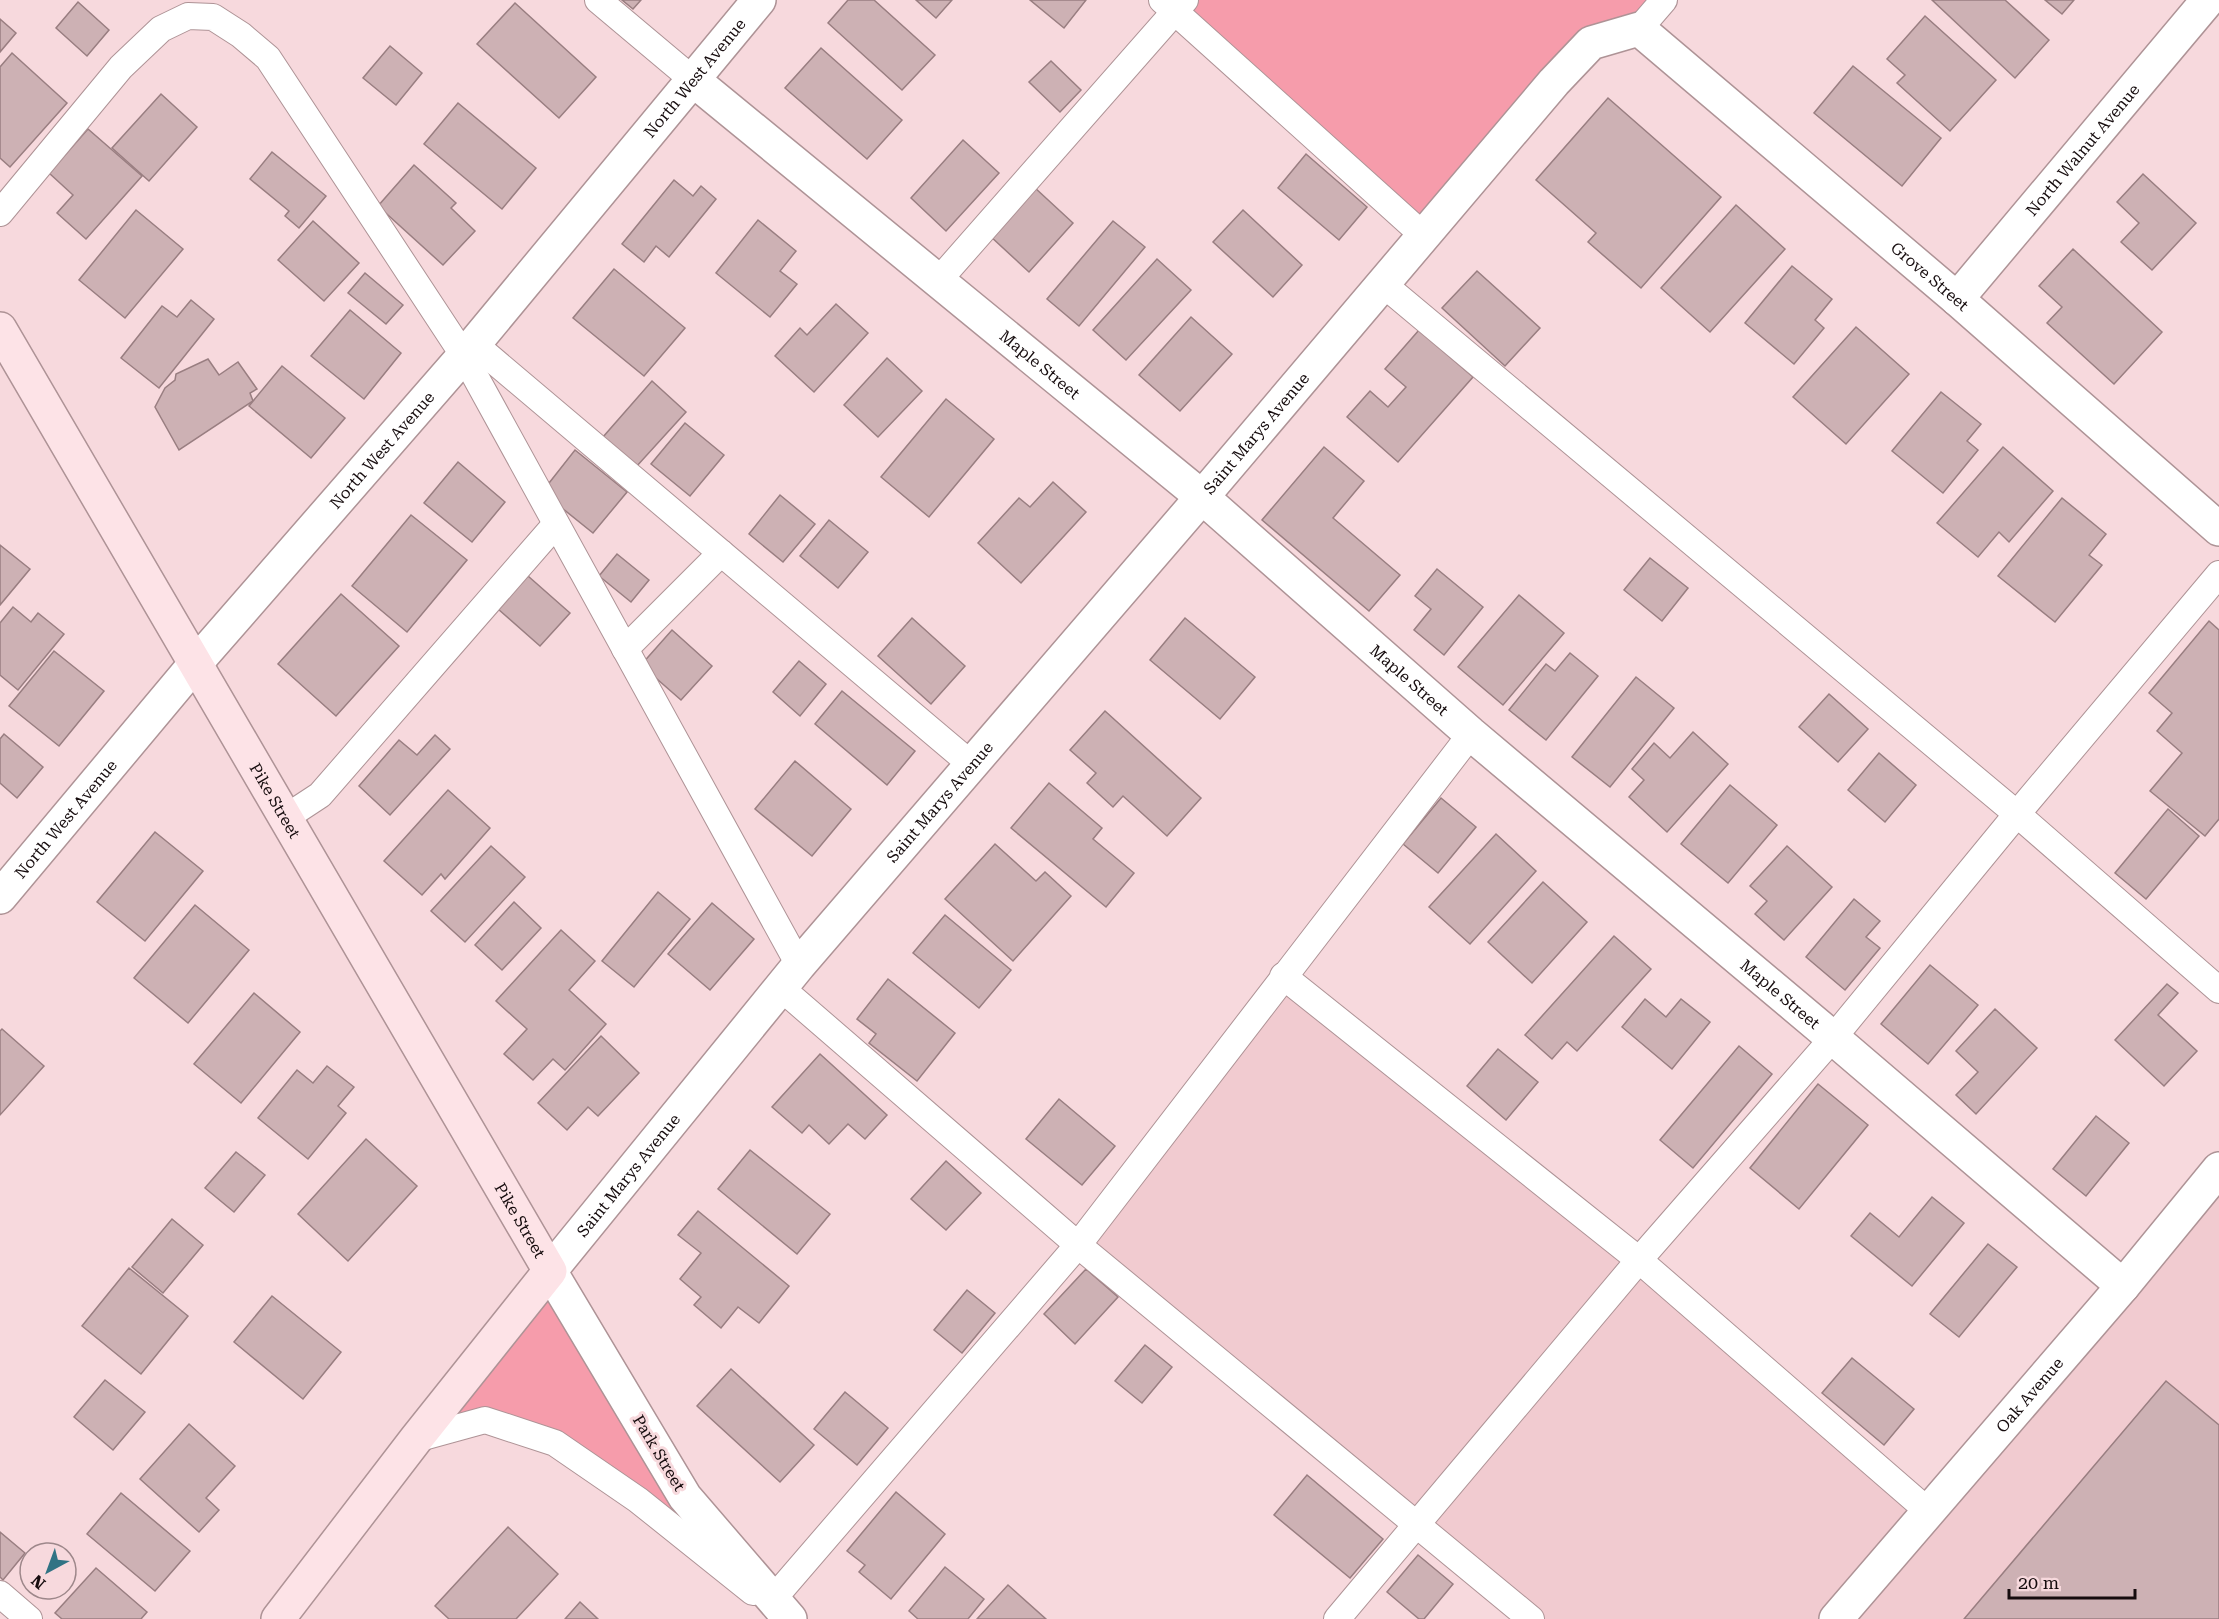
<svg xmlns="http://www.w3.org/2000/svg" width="2219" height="1619" font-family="'Roboto Serif',serif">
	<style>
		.built { fill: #f1cbd0 }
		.green { fill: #f69cab }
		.building { fill: #cdb1b4; stroke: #997e81; stroke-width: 1.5 }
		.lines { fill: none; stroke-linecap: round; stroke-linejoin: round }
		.service-casing { stroke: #ae9396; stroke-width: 28 }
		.minor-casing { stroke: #ae9396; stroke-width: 36 }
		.secondary-casing { stroke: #ae9396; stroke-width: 36 }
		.service { stroke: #fff; stroke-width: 26 }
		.minor { stroke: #fff; stroke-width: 33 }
		.secondary { stroke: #fde3e7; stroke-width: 33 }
		.labels { text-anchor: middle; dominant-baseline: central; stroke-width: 6; stroke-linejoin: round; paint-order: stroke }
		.street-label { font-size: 16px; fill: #160c0e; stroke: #f7d9dd }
	</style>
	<rect width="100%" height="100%" fill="#f7d9dd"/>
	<!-- built -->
	<polygon class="built" points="1283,976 1928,1511 2219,1169 2219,1619 1531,1619 1078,1245"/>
	<!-- green -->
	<g class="green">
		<polygon points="1185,0 1664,0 1591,43 1424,236 1176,12"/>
		<polygon points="550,1271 685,1497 790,1619 638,1500 485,1420 416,1439"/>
	</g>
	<!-- building -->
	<g class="building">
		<polygon points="622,0 641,0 633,9"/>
		<polygon points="848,0 874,0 935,55 902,90 828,23"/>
		<polygon points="916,0 952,0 936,18"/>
		<polygon points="1030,0 1086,0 1064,28"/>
		<polygon points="1932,0 2005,0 2049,40 2015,78"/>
		<polygon points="2045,0 2074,0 2062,14"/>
		<polygon points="78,2 109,30 87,56 56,28"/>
		<polygon points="515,3 596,77 559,118 477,44"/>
		<polygon points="1925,16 1996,80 1950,131 1897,83 1905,75 1887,59"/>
		<polygon points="0,19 16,33 0,52"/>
		<polygon points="390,46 422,73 396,105 363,78"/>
		<polygon points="821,48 902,120 867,159 785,88"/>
		<polygon points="12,53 67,103 10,167 0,158 0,67"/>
		<polygon points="1051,61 1081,90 1060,112 1029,82"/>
		<polygon points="1853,66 1941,138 1902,186 1814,113"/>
		<polygon points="161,94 197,127 149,181 112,148"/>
		<polygon points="1608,98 1721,197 1641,288 1588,242 1596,233 1536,180"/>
		<polygon points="458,103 536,168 502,209 424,144"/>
		<polygon points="88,129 142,176 86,239 57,213 73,195 49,173"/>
		<polygon points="963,140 999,173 946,231 911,198"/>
		<polygon points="272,152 326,196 299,228 285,216 289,211 250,179"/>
		<polygon points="1306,154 1367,207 1339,240 1278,188"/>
		<polygon points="414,165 456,203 451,208 475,231 443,265 378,206"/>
		<polygon points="2143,174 2196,223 2152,270 2121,242 2139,223 2117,202"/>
		<polygon points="674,180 693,196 701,186 716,199 669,257 656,246 644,262 622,244"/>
		<polygon points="1034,187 1073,223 1029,272 989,235"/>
		<polygon points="1736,205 1785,249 1710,332 1661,288"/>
		<polygon points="136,210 183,249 125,318 79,280"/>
		<polygon points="1243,210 1302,265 1273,297 1213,242"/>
		<polygon points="758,220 796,251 780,271 797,284 770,317 716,273"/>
		<polygon points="313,221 359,263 324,301 278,260"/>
		<polygon points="1113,221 1145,247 1079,326 1047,299"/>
		<polygon points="2073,249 2162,332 2114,384 2047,323 2062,307 2039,286"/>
		<polygon points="1157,259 1191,290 1126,360 1093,330"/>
		<polygon points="1792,266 1832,299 1815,320 1824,328 1794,364 1745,323"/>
		<polygon points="614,269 685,328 644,376 573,318"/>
		<polygon points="1477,271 1540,328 1505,366 1442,308"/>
		<polygon points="365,273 403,305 386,324 348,293"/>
		<polygon points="191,300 214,319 159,388 121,358 162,306 177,317"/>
		<polygon points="836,304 868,333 814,392 775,356 800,328 807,335"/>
		<polygon points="350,310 401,353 364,399 311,356"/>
		<polygon points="1191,317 1232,354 1180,411 1139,375"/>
		<polygon points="1856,327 1909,374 1846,444 1793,397"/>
		<polygon points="1419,330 1473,377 1398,462 1347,417 1370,391 1388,407 1406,387 1385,369"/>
		<polygon points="887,358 922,391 878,437 844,405"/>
		<polygon points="208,359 219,375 238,362 257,389 250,393 253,401 179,450 155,407 165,388 175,380 176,374"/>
		<polygon points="282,366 345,418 311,458 249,406"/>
		<polygon points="652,381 686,412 636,467 603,437"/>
		<polygon points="1941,392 1981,424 1967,441 1978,450 1943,493 1892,451"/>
		<polygon points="946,399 994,439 929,517 881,477"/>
		<polygon points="685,423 724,455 690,496 651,464"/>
		<polygon points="1324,447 1364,481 1333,518 1400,575 1369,611 1262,520"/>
		<polygon points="2003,447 2053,491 2009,542 1999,532 1978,557 1937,523"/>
		<polygon points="575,450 627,492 593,533 542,492"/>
		<polygon points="458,462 505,502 472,542 424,503"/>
		<polygon points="1053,482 1086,512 1021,583 978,543 1019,498 1030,507"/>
		<polygon points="780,495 815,524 783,562 749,534"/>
		<polygon points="2062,498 2106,534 2089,555 2102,565 2055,622 1998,576"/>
		<polygon points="411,515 467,560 407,632 352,586"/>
		<polygon points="829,520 868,552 838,588 800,556"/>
		<polygon points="0,545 30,569 0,605"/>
		<polygon points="617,554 649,580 631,602 599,576"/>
		<polygon points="1650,558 1688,588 1662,621 1624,590"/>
		<polygon points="1437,569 1483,607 1444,655 1414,630 1431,609 1415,596"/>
		<polygon points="528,576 570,613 540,646 498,609"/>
		<polygon points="341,594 399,646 336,716 278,664"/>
		<polygon points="1519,595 1564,633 1503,705 1458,667"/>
		<polygon points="13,607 31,622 38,613 64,634 18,690 0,675 0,623"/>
		<polygon points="912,618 965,666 931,704 878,656"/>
		<polygon points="1185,618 1255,677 1220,719 1150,660"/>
		<polygon points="2209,621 2219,630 2219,819 2205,836 2150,791 2182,753 2157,731 2172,713 2149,693"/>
		<polygon points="672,630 712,666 681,700 641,665"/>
		<polygon points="54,651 104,691 59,746 9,706"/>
		<polygon points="1570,653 1598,676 1546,740 1509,710 1546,664 1555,671"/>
		<polygon points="799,661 826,684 800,716 773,692"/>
		<polygon points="1636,677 1674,708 1610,787 1572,757"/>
		<polygon points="842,691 915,751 887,785 815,724"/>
		<polygon points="1829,694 1868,729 1838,762 1799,727"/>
		<polygon points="1105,711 1201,798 1167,836 1123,796 1113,807 1087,783 1096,773 1070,750"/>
		<polygon points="1693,732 1728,764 1667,832 1629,797 1644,780 1632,769 1654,743 1670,758"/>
		<polygon points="4,734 43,767 17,798 0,783 0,739"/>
		<polygon points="435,735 450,749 390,815 359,786 399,740 417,755"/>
		<polygon points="1879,753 1916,785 1885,822 1848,790"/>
		<polygon points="795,761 851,809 812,856 755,809"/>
		<polygon points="1049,783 1102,828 1093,839 1134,873 1106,907 1011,828"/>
		<polygon points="1730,785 1777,825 1728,883 1681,844"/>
		<polygon points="448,790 490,828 445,879 441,874 422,895 384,861"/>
		<polygon points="1441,798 1476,827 1438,873 1403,844"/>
		<polygon points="2168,809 2199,836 2146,899 2115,873"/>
		<polygon points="155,832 203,871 145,941 97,902"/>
		<polygon points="1496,834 1536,871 1470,944 1429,907"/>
		<polygon points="995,844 1036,881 1045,872 1071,896 1013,961 945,899"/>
		<polygon points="491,846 525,877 465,942 431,911"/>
		<polygon points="1787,846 1832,887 1784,940 1755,914 1767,901 1750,886"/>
		<polygon points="1543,882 1587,922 1532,983 1488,942"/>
		<polygon points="658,892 690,919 634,987 602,961"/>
		<polygon points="1854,899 1880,921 1866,937 1880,948 1845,990 1806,957"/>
		<polygon points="514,902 541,928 502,970 475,945"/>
		<polygon points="712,903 754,939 710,990 668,954"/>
		<polygon points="195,905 249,950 188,1023 134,978"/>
		<polygon points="945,915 1011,970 979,1008 913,953"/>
		<polygon points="561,930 595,961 569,990 606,1024 565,1070 553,1059 533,1080 504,1054 527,1029 496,1001"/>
		<polygon points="1614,936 1651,969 1577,1051 1567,1042 1552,1059 1525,1035"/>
		<polygon points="1930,965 1978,1005 1928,1064 1881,1024"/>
		<polygon points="888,979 955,1033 917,1081 869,1043 876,1034 857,1019"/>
		<polygon points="2167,984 2178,993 2158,1015 2197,1051 2164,1086 2115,1040"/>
		<polygon points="254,993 300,1032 241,1103 194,1064"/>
		<polygon points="1645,999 1666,1017 1681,999 1710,1022 1672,1069 1622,1027"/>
		<polygon points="1995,1009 2037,1048 1976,1114 1956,1095 1978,1072 1956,1051"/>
		<polygon points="2,1029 44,1066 0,1115 0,1031"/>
		<polygon points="601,1036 639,1073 598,1116 588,1107 567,1130 538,1103"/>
		<polygon points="1739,1046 1772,1074 1693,1168 1660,1140"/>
		<polygon points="1498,1049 1538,1082 1506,1120 1467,1086"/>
		<polygon points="820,1054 887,1115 865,1139 848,1124 829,1144 809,1125 802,1133 772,1107"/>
		<polygon points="327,1066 354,1087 338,1106 346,1113 308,1159 258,1118 297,1070 313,1083"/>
		<polygon points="1818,1084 1868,1125 1799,1209 1750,1168"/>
		<polygon points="1059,1099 1115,1146 1082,1185 1026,1139"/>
		<polygon points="2096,1116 2129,1143 2086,1196 2053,1169"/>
		<polygon points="366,1139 417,1186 348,1261 298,1214"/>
		<polygon points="750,1150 830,1214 797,1254 718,1189"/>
		<polygon points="236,1152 265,1175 234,1212 205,1188"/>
		<polygon points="946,1161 981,1193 946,1230 911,1199"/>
		<polygon points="1932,1197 1964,1223 1912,1286 1851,1236 1870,1213 1899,1237"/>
		<polygon points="698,1211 789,1286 759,1323 738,1307 721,1328 694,1305 701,1297 680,1279 701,1253 678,1235"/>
		<polygon points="172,1219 203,1245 163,1293 132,1267"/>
		<polygon points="1988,1244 2017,1267 1959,1337 1930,1314"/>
		<polygon points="129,1268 188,1316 141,1374 82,1326"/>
		<polygon points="1086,1269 1118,1297 1075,1344 1044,1314"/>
		<polygon points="967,1290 995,1313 962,1353 934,1330"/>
		<polygon points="272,1296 341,1352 303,1399 234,1342"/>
		<polygon points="1145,1345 1172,1367 1142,1403 1115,1381"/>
		<polygon points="1852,1358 1914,1409 1884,1445 1822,1393"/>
		<polygon points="731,1369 814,1445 780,1482 697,1406"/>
		<polygon points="105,1380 145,1412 113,1450 74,1417"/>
		<polygon points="2166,1381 2219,1425 2219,1619 1964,1619"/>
		<polygon points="845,1392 888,1428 857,1465 814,1429"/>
		<polygon points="189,1424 235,1466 206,1498 219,1510 199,1532 140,1479"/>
		<polygon points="1307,1475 1383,1539 1350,1578 1274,1515"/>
		<polygon points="896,1492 945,1534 891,1599 859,1572 865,1565 847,1551"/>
		<polygon points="121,1493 190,1551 155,1591 87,1534"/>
		<polygon points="508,1527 558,1574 516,1619 449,1619 435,1606"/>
		<polygon points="0,1532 25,1553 3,1580 0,1577"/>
		<polygon points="1418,1555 1453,1584 1424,1619 1419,1619 1387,1592"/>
		<polygon points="945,1567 984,1599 968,1619 918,1619 909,1611"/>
		<polygon points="96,1568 147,1612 141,1619 62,1619 55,1613"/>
		<polygon points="1008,1585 1046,1619 977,1619"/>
		<polygon points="580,1602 598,1619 565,1619"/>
	</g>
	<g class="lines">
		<!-- service casing -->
		<g class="service-casing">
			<g id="service">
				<polyline points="598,0 692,79"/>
				<polyline points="1162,0 1424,236"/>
				<polyline points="1639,29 1664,0"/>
				<polyline points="0,213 121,67 161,29 188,16 213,17 241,35 268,58 464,356 799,965"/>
				<polyline points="938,281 1185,0"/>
				<polyline points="1383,284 2017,814 2219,990"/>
				<polyline points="474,344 972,765"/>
				<polyline points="625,649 721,553"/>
				<polyline points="285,818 320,795 556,524"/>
				<polyline points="1283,976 1639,1260 1928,1511"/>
				<polyline points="781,988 1078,1245 1531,1619"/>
				<polyline points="416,1439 485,1420 555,1443 638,1500 753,1592"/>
				<polyline points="0,1594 29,1619"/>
				<polyline points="773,1599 1078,1245 1471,734"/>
				<polyline points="1337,1619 1639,1260 1833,1038 2017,814 2219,574"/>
			</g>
		</g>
		<!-- minor casing -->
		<g class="minor-casing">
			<g id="minor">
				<path id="s1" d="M692,79L1202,497L1471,734L1833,1038L2123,1286"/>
				<path id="s2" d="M1957,299L2208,0"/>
				<path id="s3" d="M0,897L195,664L474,344L759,0"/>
				<path id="s4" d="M790,1619L685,1497L550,1271L799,965L1202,497L1554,82L1591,43L1639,29L1957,299L2219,529"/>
				<path id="s5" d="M1836,1619L2123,1286L2219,1169"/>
			</g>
		</g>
		<!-- secondary casing -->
		<g class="secondary-casing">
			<g id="secondary">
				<path id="s6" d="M0,329L550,1271L416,1439L278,1619"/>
			</g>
		</g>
		<!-- service -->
		<use href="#service" class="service"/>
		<!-- minor -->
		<use href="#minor" class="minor"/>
		<!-- secondary -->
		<use href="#secondary" class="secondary"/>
	</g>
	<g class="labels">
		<!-- street labels -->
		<g class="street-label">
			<text stroke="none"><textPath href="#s3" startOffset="1074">North West Avenue</textPath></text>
			<text stroke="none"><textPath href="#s2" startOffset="195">North Walnut Avenue</textPath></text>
			<text stroke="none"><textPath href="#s4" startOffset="2466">Grove Street</textPath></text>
			<text stroke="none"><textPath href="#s1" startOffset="450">Maple Street</textPath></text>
			<text stroke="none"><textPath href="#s4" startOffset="1520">Saint Marys Avenue</textPath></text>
			<text stroke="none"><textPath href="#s3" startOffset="588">North West Avenue</textPath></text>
			<text stroke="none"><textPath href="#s1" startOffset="936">Maple Street</textPath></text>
			<text stroke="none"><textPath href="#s6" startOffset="546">Pike Street</textPath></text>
			<text stroke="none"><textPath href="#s4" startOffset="1034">Saint Marys Avenue</textPath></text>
			<text stroke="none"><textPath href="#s3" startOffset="102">North West Avenue</textPath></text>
			<text stroke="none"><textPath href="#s1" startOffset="1422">Maple Street</textPath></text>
			<text stroke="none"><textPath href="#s4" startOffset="548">Saint Marys Avenue</textPath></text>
			<text stroke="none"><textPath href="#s6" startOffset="1032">Pike Street</textPath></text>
			<text stroke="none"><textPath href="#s5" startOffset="296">Oak Avenue</textPath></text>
			<text transform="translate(659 1453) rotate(59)">Park Street</text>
		</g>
	</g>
	<!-- north arrow -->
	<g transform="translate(48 1571) rotate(221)"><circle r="28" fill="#f7d9dd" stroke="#9d878a" stroke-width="1.5"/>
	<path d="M0-4.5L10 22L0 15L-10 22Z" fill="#307384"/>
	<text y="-9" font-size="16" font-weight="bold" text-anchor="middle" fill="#160c0e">N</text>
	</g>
	<!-- scale -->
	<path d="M2009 1589v9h126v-9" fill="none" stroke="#160c0e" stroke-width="3"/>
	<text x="2018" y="1589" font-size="18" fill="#160c0e" stroke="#f7d9dd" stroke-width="4.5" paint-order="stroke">20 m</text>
</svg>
